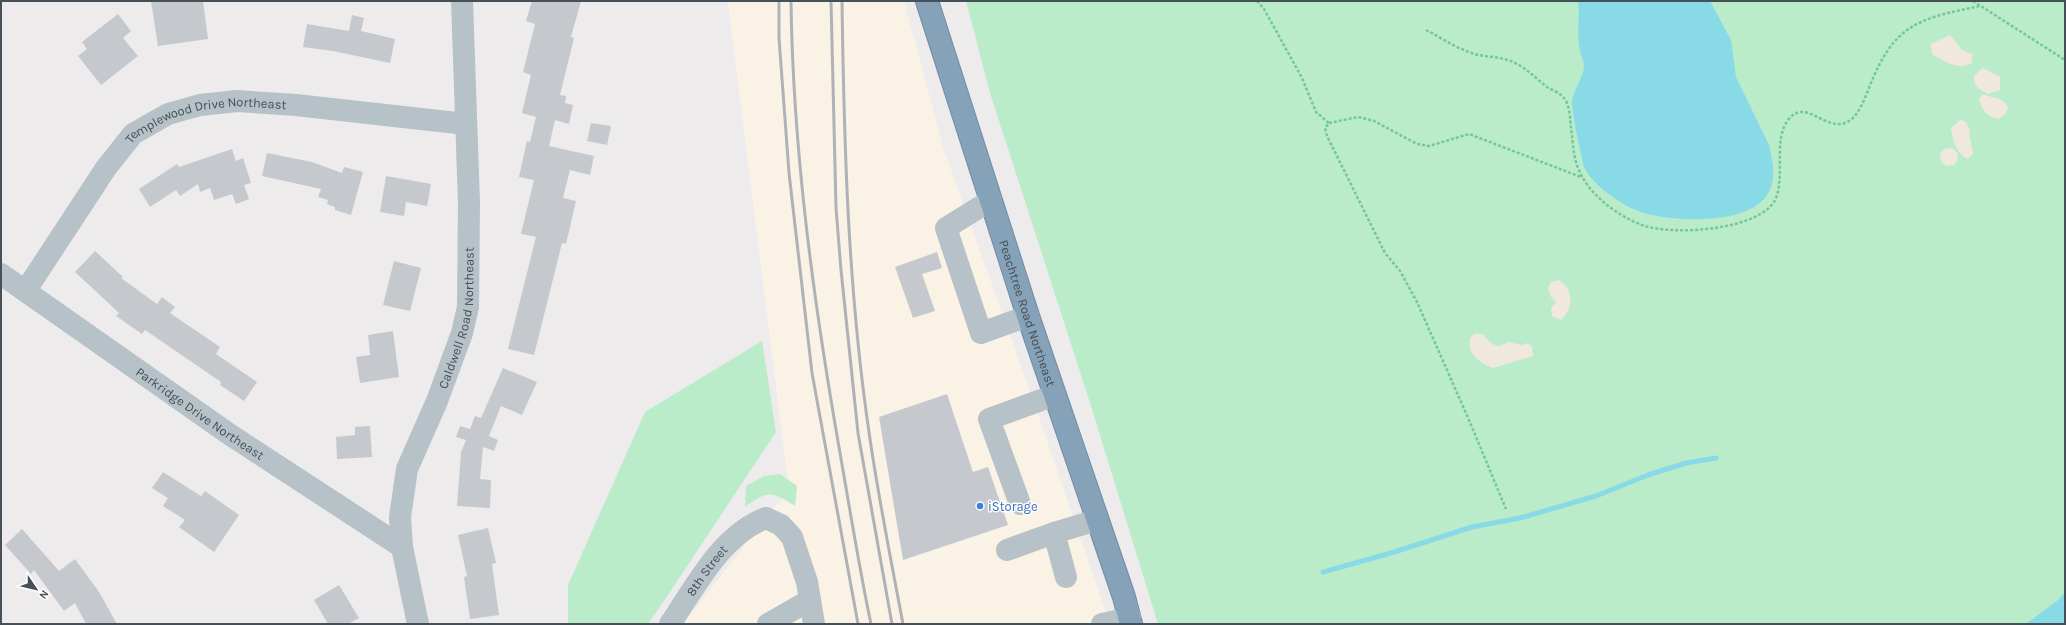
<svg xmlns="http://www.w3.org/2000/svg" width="2066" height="625" font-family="Karla,sans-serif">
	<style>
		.commercial { fill: #faf2e4 }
		.green { fill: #baecca }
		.sand { fill: #f0e8dc }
		.water { fill: #89dae7 }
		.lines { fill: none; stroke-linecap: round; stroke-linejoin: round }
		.stream { stroke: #89dae7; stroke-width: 5 }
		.building { fill: #c5c9ce }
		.highway-casing { stroke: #708da5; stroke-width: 24 }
		.path { stroke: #74c898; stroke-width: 2.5; stroke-dasharray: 3 2; stroke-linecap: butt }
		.minor { stroke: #b7c1c8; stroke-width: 22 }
		.highway { stroke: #85a2b9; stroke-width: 22 }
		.rail { stroke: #aeb2b6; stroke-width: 3 }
		.shop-dot { fill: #3f7fe0; stroke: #fff; stroke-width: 1.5 }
		.labels { text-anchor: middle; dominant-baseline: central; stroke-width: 3; stroke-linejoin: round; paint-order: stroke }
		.street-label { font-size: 13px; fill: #455058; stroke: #fff }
		.shop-label { font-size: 13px; fill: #366cbe; stroke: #fff; text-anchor: start }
	</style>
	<rect width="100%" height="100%" fill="#eeebec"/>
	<!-- commercial -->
	<polygon class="commercial" points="728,1 904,1 944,150 1032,397 1110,624 683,624 789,489"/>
	<!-- green -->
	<g class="green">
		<polygon points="966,1 2065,1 2065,624 1158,624 1091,406 990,93"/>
		<polygon points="762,341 776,432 666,598 648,624 568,624 568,585 645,412"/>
		<path d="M780,474L797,486L795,506C771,491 769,490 745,507L746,486L764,476Z"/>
	</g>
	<!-- sand -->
	<g class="sand">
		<path d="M1950,35L1962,50L1972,54V63C1958,71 1944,61 1932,54L1931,44Z"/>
		<path d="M1983,68L2000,77V90L1988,94C1980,90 1973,86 1974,76Z"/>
		<path d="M1982,94C1991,98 2003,97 2008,107L2006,113L1999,119C1988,118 1982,110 1979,100Z"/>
		<path d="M1960,120L1965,121L1970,130L1969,133L1973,154L1968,159C1957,155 1952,139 1951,128Z"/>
		<circle cx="1949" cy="157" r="9"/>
		<path d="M1559,280C1574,289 1574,309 1561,320L1552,316L1551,308L1556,302L1551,297L1548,288L1551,282Z"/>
		<path d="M1474,334H1482L1494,345L1499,346L1509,342L1521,345L1528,343L1532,347L1533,356L1493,368C1479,362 1467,355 1470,338Z"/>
	</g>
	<!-- water -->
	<g class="water">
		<path d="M1578,1H1710L1731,40L1736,77L1769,145C1773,161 1777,181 1767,195C1747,226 1671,222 1641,212C1624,207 1591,184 1584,167C1582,161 1571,107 1572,102C1573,90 1583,79 1584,67C1584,61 1580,53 1579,46C1577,31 1580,16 1578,1Z"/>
		<polygon points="2065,592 2065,624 2026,624 2058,600"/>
	</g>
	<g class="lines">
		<!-- stream -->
		<polyline class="stream" points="1323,572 1391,553 1472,527 1520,518 1596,496 1648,475 1686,463 1716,458"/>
	</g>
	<!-- building -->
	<g class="building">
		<polygon points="151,1 203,1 208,39 158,46"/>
		<polygon points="532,1 581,1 571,37 574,38 560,95 566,96 565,103 573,105 569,124 555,120 549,146 594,156 590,175 570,170 563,198 576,201 566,244 562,243 534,355 508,349 536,237 521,234 534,180 519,177 527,141 530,142 536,117 522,113 531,75 523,72 535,24 526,21"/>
		<polygon points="118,14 131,31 123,38 138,56 101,85 78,56 87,49 82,42"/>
		<polygon points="352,15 364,18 361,31 395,39 390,63 333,51 303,47 307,24 349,31"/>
		<polygon points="591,123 611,126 607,145 587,141"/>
		<polygon points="232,149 236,161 243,158 251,183 244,185 249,199 236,204 232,194 214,200 210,188 200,192 198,184 180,196 176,190 150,207 139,189 177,164 179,167"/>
		<polygon points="267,153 312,162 342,173 344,167 363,172 351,215 335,210 335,207 327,204 328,200 318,197 321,189 262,176"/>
		<polygon points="386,176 431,184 427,206 406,202 404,216 380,212"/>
		<polygon points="95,251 123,277 121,278 157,304 162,297 175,307 170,313 220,347 216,354 257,382 244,401 220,385 221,382 145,330 142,334 116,316 119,313 75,272"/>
		<polygon points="937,252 942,268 922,274 935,311 913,318 895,267"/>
		<polygon points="394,261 421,268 410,311 383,305"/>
		<polygon points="393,331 399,377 360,383 356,357 370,355 368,335"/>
		<polygon points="503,368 537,382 522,415 501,406 489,436 498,440 494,451 483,447 480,479 491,480 490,508 457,506 461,452 466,440 456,437 460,426 470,429 475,416 481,418"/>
		<polygon points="947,394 973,472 988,467 1008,525 903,560 879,417"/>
		<polygon points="370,426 372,457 337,459 336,437 355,435 355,427"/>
		<polygon points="163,472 201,496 205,491 239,515 214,552 179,527 185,520 163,506 168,498 152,488"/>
		<polygon points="488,528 496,563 492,564 499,615 470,619 464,577 467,576 458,535"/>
		<polygon points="22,529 59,571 75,559 99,592 117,624 86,624 75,603 64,611 34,570 31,574 5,545"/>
		<polygon points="339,585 359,618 348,624 328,624 314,600"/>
	</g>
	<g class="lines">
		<!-- highway casing -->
		<g class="highway-casing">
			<g id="highway">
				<path id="s5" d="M927,1L1028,316L1124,597L1131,624"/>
			</g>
		</g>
		<!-- path -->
		<g class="path">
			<polyline points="1257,1 1264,9 1302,78 1316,112 1329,123 1325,128 1327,136 1385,253 1400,271 1417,302 1469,420 1506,509"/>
			<polyline points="1973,1 2065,60"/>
			<path d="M1426,30C1440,37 1454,47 1469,52C1480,57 1492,56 1504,59C1522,63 1533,76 1547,87C1552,90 1560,93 1564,98C1570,105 1570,119 1571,128C1573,141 1573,156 1578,168C1588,194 1616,215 1642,225C1671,236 1762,231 1776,198C1785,175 1773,140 1788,120C1806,96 1827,135 1849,121C1859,115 1865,98 1869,88C1894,24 1917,19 1980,6"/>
			<polyline points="1329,123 1358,117 1374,121 1417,144 1429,146 1469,134 1581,177"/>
		</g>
		<!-- minor -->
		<g class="minor">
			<polyline points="991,200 946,228 981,333 1028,316"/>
			<path id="s1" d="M1,274L229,434L402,547"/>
			<path id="s2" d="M26,290L106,168L133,134L168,114L200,105L237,101L296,105L466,124"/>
			<polyline points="1020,504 989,419 1055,395"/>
			<polyline points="1007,550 1054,533"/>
			<polyline points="1066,577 1054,533 1097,520"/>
			<path id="s3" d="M418,624L402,547L400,517L407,469L437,401L462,333L468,307L469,203L462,1"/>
			<path id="s4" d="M670,624C696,586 721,535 766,518L781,525L792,537L807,582L814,624"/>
			<polyline points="768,624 810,600"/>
			<polyline points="1102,624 1130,618"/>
		</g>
		<!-- highway -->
		<use href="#highway" class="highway"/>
		<!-- rail -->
		<g class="rail">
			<polyline points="779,1 779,38 789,173 812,373 858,624"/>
			<path d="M791,1C793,153 814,304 840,453C850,510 859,567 871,624"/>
			<polyline points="831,1 836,208 841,270 858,433 892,624"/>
			<path d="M842,1C844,145 848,289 869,432C878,496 891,560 903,624"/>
		</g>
	</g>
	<!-- markers -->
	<circle class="shop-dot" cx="980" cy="506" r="4"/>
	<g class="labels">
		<!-- street labels -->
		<g class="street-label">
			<text stroke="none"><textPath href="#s2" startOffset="265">Templewood Drive Northeast</textPath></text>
			<text stroke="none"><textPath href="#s5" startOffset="328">Peachtree Road Northeast</textPath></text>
			<text stroke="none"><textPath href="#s3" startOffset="318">Caldwell Road Northeast</textPath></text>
			<text stroke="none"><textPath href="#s1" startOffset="243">Parkridge Drive Northeast</textPath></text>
			<text stroke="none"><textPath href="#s4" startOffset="65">8th Street</textPath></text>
		</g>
		<!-- shop labels -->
		<g class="shop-label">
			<text x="988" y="506">iStorage</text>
		</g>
	</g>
	<!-- border -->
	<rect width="2066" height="625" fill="none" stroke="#455058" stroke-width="4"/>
	<!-- north arrow -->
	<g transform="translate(36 589) rotate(125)" stroke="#ffffff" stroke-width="3" paint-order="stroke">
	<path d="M0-3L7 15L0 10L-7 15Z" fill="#455058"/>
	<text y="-6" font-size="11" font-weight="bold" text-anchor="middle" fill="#455058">N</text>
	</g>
</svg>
